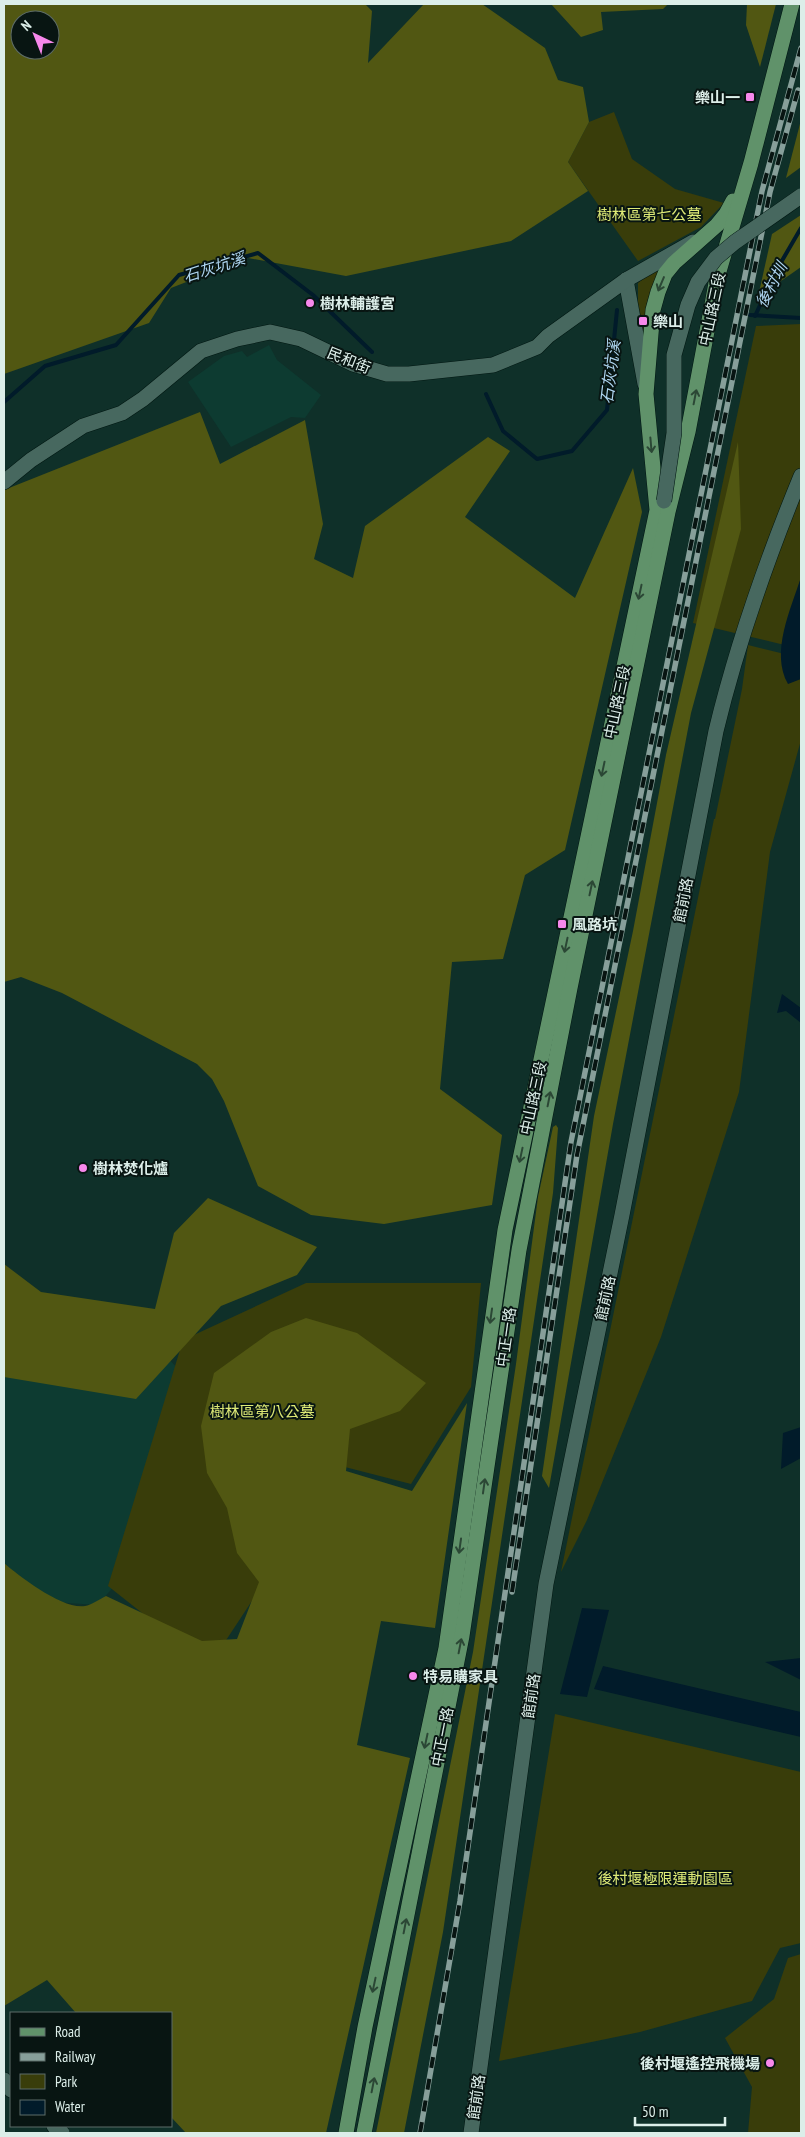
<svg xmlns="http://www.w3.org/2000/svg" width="805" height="2137" font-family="'PT Sans Narrow','Noto Sans TC',sans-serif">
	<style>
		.built { fill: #0d3b31 }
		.green { fill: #393d0a }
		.forest { fill: #515712; fill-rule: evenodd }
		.water { fill: #011b2a }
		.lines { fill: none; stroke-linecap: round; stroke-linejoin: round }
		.stream { stroke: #011b2a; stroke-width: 4 }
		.minor-casing { stroke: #011712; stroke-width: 16 }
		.major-casing { stroke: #011712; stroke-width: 16 }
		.minor { stroke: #47685f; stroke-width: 15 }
		.major { stroke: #60926a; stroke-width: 15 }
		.rail-casing { stroke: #879f9a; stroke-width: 5.5 }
		.rail { stroke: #081512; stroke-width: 4; stroke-dasharray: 11; stroke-linecap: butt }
		.minor-bridge-casing { stroke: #011712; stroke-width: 16; stroke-linecap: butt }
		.minor-bridge { stroke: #47685f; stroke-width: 15 }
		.oneway { stroke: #2b4735 }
		.poi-dot { fill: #f788eb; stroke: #081512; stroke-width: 2 }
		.labels { text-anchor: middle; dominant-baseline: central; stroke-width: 4; stroke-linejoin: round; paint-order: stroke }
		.poi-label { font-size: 15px; font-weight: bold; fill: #dceee9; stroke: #081512; text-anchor: start }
		.park-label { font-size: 15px; fill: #deea76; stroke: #081512 }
		.street-label { font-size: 15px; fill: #dceee9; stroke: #081512 }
		.water-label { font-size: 16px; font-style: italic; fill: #aed5f0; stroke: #081512 }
	</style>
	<rect width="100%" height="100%" fill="#0f3029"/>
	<!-- built -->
	<g class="built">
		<polygon points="269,345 277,360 321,395 305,418 291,417 231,447 188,382 224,356 242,351 247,357"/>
		<polygon points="4,1334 160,1350 181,1372 120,1580 97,1605 53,1602 4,1568"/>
	</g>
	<!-- green -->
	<g class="green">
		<polygon points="614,112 632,159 675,189 724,203 701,227 638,261 568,162 589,122"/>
		<polygon points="661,264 647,302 645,343 638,306 638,283"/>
		<polygon points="801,324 801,649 693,623 756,326"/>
		<polygon points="748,645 801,658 801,740 770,852 739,1092 661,1337 587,1520 561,1572 714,819 715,819 742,689"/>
		<polygon points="306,1283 481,1283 471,1387 411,1484 341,1466 209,1666 108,1586 183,1340"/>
		<polygon points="555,1714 801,1772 801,1943 780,1948 752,2001 640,2032 499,2061"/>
		<polygon points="801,1954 801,2133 748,2133 752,2087 725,2038 774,1999 788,1958"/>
	</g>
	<!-- forest -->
	<g class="forest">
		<path d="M4,4H365L372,11L368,63L424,4H482L545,48L558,80L583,87L589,122L568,162L588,191L511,241L346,276L248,258L171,288L149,323L4,374ZM20,20H50V50H20Z"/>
		<polygon points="551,4 668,4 663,9 601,12 603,30 581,37"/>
		<polygon points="747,4 776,4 760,67 746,25"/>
		<polygon points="801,120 801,167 786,178"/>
		<polygon points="801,215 801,267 758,297 772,234"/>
		<polygon points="200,412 220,464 305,420 323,524 314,559 353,578 365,526 488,437 510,451 465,517 575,598 633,468 642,512 565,850 525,875 503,959 452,962 440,1089 502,1135 492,1205 384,1224 311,1215 258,1186 224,1101 212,1079 197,1064 62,993 21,977 4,982 4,490"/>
		<polygon points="738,442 741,529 691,713 613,1124 549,1488 542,1476 594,1116 633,931 666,755"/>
		<polygon points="556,1125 558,1128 553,1193 443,1932 404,2133 376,2133 473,1652 516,1364 538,1197 553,1127"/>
		<polygon points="208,1198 317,1247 297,1275 221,1306 136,1399 4,1377 4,1264 41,1292 155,1309 174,1233"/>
		<path d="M306,1318L357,1333L426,1383L400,1411L350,1429L346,1471L412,1491L467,1403L435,1628L381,1621L357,1745L410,1758L326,2133H186L171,2117V2013H76L47,1980L4,2006V1563C19,1576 63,1610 85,1606C91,1605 100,1599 106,1596L202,1641L237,1639L259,1582L237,1553L227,1508L207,1473L201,1426L214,1373L271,1332Z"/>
	</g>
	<!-- water -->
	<g class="water">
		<path d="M801,577V679L788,684C770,652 791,609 801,577Z"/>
		<polygon points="782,994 801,1008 801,1023 786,1011 777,1013"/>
		<polygon points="801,1427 801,1458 781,1469 783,1433"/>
		<polygon points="582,1608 609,1610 587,1697 560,1694"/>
		<polygon points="801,1658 801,1680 765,1662"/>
		<polygon points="603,1666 801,1712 801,1737 594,1689"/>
	</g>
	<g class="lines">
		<!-- stream -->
		<g class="stream">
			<polyline points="750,315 801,318"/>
			<polyline points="755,316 776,271 801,228"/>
			<polyline points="486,394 503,431 537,459 572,451 607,410 617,310"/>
			<polyline points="4,402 45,366 116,345 179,275 258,253 313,295 372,352"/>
		</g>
		<!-- minor casing -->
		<g class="minor-casing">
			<g id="minor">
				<polyline points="626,280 645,384"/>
				<polyline points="4,482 31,460 83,426 122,413 143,399 201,351 237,339 270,332 301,339 353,364 387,374 409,374 493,365 537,347 548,336 626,280 693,242"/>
				<polyline points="4,2080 11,2090"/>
				<polyline points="54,2126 62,2133"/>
				<path d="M471,2133L546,1584L622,1215L716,731C737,644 767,559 801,476"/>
			</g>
		</g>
		<!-- major casing -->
		<g class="major-casing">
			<g id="major">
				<polyline points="346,2133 365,2027 446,1648 505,1230 657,510 646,394 653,310 658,292 665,274 674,263 717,225 726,214 733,201"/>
				<polyline points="364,2133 462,1636 519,1250 570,988 668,512 688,432 717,278 751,163 792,4"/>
			</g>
		</g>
		<!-- minor -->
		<use href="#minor" class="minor"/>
		<!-- major -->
		<use href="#major" class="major"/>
		<!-- rail casing -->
		<g class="rail-casing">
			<g id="rail">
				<polyline points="512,1592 577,1155 770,192 798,90"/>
				<polyline points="420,2133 460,1901 571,1142 762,191 801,48"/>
			</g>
		</g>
		<!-- rail -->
		<use href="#rail" class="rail"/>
		<!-- minor-bridge casing -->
		<g class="minor-bridge-casing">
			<polyline id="minor-bridge" points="664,501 674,433 674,355 688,305 698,282 716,258 735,242 801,196"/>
		</g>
		<!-- minor-bridge -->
		<use href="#minor-bridge" class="minor-bridge"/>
	</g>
	<!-- one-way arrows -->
	<defs><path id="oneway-shaft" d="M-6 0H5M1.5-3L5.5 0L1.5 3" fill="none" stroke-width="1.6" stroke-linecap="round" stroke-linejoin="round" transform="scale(1.25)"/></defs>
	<g class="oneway">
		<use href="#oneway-shaft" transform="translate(661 284) rotate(113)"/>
		<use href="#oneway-shaft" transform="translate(695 397) rotate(-79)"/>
		<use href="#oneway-shaft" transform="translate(651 445) rotate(85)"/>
		<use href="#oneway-shaft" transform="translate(640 592) rotate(102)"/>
		<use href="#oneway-shaft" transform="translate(603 769) rotate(102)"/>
		<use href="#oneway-shaft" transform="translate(591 888) rotate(-78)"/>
		<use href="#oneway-shaft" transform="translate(566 945) rotate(102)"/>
		<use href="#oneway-shaft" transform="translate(549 1099) rotate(-79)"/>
		<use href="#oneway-shaft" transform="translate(521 1155) rotate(102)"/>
		<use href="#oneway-shaft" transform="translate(491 1316) rotate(98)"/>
		<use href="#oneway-shaft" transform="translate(484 1486) rotate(-82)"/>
		<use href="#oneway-shaft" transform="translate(460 1546) rotate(98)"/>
		<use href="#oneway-shaft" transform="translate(460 1646) rotate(-79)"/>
		<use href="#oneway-shaft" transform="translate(426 1741) rotate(102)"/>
		<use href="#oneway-shaft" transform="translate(405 1926) rotate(-79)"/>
		<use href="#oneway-shaft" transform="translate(374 1985) rotate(102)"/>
		<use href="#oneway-shaft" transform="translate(373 2085) rotate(-79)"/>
	</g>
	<!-- markers -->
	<g class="poi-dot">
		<rect x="745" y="92" width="10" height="10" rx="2.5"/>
		<circle cx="310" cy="303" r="5"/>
		<rect x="638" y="316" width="10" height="10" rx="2.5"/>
		<rect x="557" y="919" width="10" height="10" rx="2.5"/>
		<circle cx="83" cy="1168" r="5"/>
		<circle cx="413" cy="1676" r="5"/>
		<circle cx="770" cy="2063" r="5"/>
	</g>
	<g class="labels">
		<!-- poi labels -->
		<g class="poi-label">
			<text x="740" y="97" text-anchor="end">樂山一</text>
			<text x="320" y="303">樹林輔護宮</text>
			<text x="653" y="321">樂山</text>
			<text x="572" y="924">風路坑</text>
			<text x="93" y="1168">樹林焚化爐</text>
			<text x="423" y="1676">特易購家具</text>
			<text x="760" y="2063" text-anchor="end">後村堰遙控飛機場</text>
		</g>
		<!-- park labels -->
		<g class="park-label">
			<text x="649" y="214">樹林區第七公墓</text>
			<text x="262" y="1411">樹林區第八公墓</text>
			<text x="665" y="1878">後村堰極限運動園區</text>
		</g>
		<!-- street labels -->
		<g class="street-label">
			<text transform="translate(712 309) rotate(-78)">中山路三段</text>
			<text transform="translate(349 360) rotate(22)">民和街</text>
			<text transform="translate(617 702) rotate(-78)">中山路三段</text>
			<text transform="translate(683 900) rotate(-79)">館前路</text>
			<text transform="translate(533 1098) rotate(-78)">中山路三段</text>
			<text transform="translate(605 1298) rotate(-78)">館前路</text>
			<text transform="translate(506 1337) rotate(-82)">中正一路</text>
			<text transform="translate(531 1696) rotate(-82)">館前路</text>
			<text transform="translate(442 1737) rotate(-79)">中正一路</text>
			<text transform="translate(476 2097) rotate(-82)">館前路</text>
		</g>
		<!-- water labels -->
		<g class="water-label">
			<text transform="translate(214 267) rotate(-18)">石灰坑溪</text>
			<text transform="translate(771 285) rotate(-62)">後村圳</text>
			<text transform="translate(610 372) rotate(-83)">石灰坑溪</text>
		</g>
	</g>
	<!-- border -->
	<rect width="805" height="2137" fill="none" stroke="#dceee9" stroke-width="10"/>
	<!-- legend -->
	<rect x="10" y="2012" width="162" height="115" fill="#081512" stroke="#5d6c68"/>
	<rect x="20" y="2028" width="25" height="8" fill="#60926a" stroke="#5d6c68"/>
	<text x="55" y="2037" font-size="15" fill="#dceee9">Road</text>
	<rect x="20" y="2053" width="25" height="8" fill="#879f9a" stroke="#5d6c68"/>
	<text x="55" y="2062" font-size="15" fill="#dceee9">Railway</text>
	<rect x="20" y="2074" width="25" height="15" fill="#393d0a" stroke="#5d6c68"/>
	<text x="55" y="2087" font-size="15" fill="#dceee9">Park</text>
	<rect x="20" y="2100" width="25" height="15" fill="#011b2a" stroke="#5d6c68"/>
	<text x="55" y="2112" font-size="15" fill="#dceee9">Water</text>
	<!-- north arrow -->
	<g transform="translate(35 35) rotate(317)"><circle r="24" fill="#081512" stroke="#5d6c68"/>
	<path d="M0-4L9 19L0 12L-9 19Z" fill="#f788eb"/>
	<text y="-8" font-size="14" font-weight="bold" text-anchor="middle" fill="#dceee9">N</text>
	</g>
	<!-- scale -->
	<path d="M635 2117v8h90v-8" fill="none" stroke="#dceee9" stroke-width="2.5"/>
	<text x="642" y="2117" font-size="15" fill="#dceee9" stroke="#081512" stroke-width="4" paint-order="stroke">50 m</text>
</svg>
